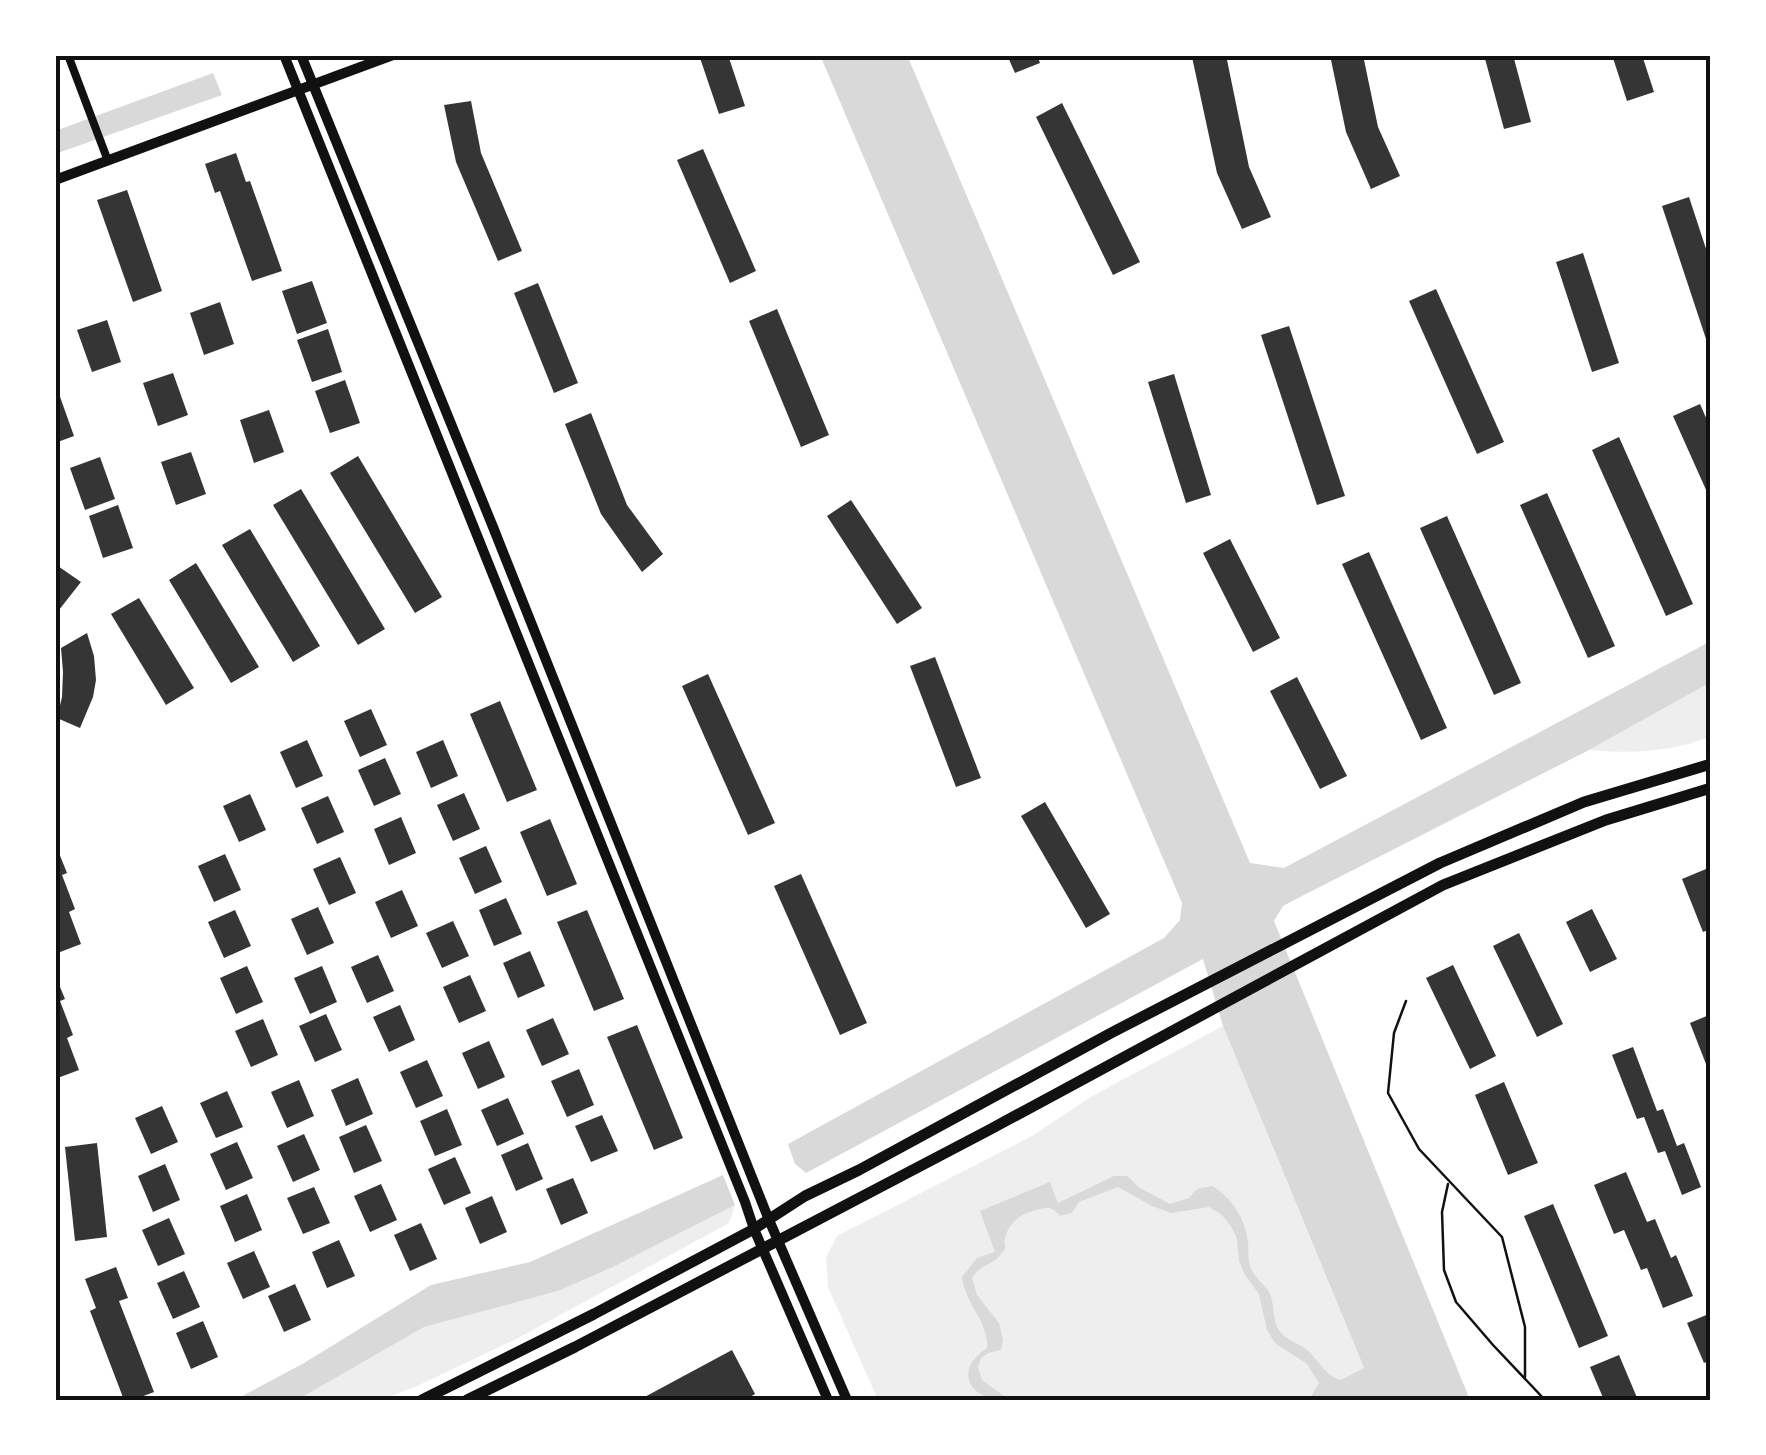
<svg xmlns="http://www.w3.org/2000/svg" width="1766" height="1455" font-family="Inter,sans-serif">
	<style>
		.green { fill: #eee }
		.water { fill: #d9d9d9 }
		.building { fill: #353535 }
		.lines { fill: none; stroke-linecap: round; stroke-linejoin: round }
		.path { stroke: #111; stroke-width: 2.5 }
		.minor { stroke: #111; stroke-width: 8 }
		.tertiary { stroke: #111; stroke-width: 10 }
		.secondary { stroke: #111; stroke-width: 11 }
		.neatline { fill: none; stroke: #111; stroke-width: 4 }
	</style>
	<rect width="100%" height="100%" fill="#fff"/>
	<!-- green -->
	<g class="green">
		<path d="M1711,682V736C1674,752 1629,754 1589,750Z"/>
		<polygon points="1223,1026 1377,1400 878,1400 828,1287 826,1257 837,1236 1032,1136 1094,1095"/>
		<polygon points="735,1205 729,1223 516,1339 415,1387 380,1400 297,1400 424,1327 558,1291 613,1267"/>
	</g>
	<!-- water -->
	<g class="water">
		<path d="M820,55H907L1250,863L1284,868L1711,641V682L1589,750L1304,895L1283,906L1274,921L1470,1400H1309L1319,1383L1307,1364L1275,1343L1267,1330L1259,1294L1245,1275L1239,1261L1237,1239L1231,1226L1221,1214L1209,1207L1171,1213L1152,1206L1118,1187L1079,1202L1072,1213L1060,1216C1053,1208 1050,1206 1040,1209C1024,1212 1009,1221 1005,1238C1003,1249 1009,1244 1002,1253C993,1266 981,1263 972,1278L977,1295L999,1323L1003,1340L1001,1350L988,1353L981,1358L978,1367L982,1380L1004,1396L1005,1400C969,1400 953,1370 987,1348C990,1325 965,1303 962,1277L977,1258L995,1252L980,1211L1050,1182L1058,1203L1114,1176H1127L1140,1188L1170,1204L1189,1198L1197,1189L1212,1186C1232,1198 1245,1218 1248,1242C1249,1253 1247,1262 1253,1272C1258,1282 1268,1286 1271,1297C1275,1309 1272,1322 1281,1333C1288,1341 1299,1343 1307,1350C1320,1361 1324,1375 1341,1380L1364,1368L1223,1026L1203,959L806,1173L795,1164L788,1144L1164,938L1180,920L1182,903Z"/>
		<polygon points="213,73 222,95 55,154 55,131"/>
		<polygon points="723,1175 735,1205 613,1267 558,1291 424,1327 297,1400 235,1400 304,1363 431,1285 530,1262"/>
	</g>
	<!-- building -->
	<g class="building">
		<polygon points="699,55 728,55 745,106 719,114"/>
		<polygon points="1007,55 1037,55 1040,63 1015,73"/>
		<polygon points="1201,55 1226,55 1249,167 1271,217 1242,229 1217,173 1192,57"/>
		<polygon points="1330,55 1363,55 1378,127 1400,176 1371,189 1346,132"/>
		<polygon points="1484,55 1513,55 1531,122 1504,129"/>
		<polygon points="1612,55 1642,55 1654,92 1627,101"/>
		<polygon points="471,101 481,153 522,251 498,261 456,162 444,105"/>
		<polygon points="1062,103 1140,262 1113,275 1036,117"/>
		<polygon points="703,149 756,271 730,283 677,160"/>
		<polygon points="236,153 246,182 250,181 282,271 252,281 220,191 215,193 205,164"/>
		<polygon points="127,190 162,291 133,302 97,200"/>
		<polygon points="1689,197 1711,264 1711,344 1708,345 1662,206"/>
		<polygon points="1583,253 1619,363 1592,372 1556,262"/>
		<polygon points="312,281 327,323 297,334 282,291"/>
		<polygon points="538,283 578,383 554,393 514,293"/>
		<polygon points="1436,289 1504,442 1477,454 1409,301"/>
		<polygon points="220,302 234,344 204,355 190,313"/>
		<polygon points="777,309 829,435 801,447 749,321"/>
		<polygon points="107,320 121,362 92,372 77,330"/>
		<polygon points="1289,326 1345,496 1317,505 1261,335"/>
		<polygon points="328,329 342,372 312,382 297,340"/>
		<polygon points="173,373 188,415 158,426 143,383"/>
		<polygon points="1174,374 1211,495 1186,503 1148,382"/>
		<polygon points="345,380 360,423 330,433 315,391"/>
		<polygon points="59,394 74,436 55,443 55,395"/>
		<polygon points="1700,404 1711,429 1711,501 1673,416"/>
		<polygon points="269,410 284,452 254,463 240,420"/>
		<polygon points="591,413 627,505 663,554 642,572 601,514 565,424"/>
		<polygon points="1619,437 1693,604 1666,616 1592,450"/>
		<polygon points="191,452 206,494 176,505 161,462"/>
		<polygon points="358,456 442,597 415,613 330,473"/>
		<polygon points="100,457 115,499 85,510 70,468"/>
		<polygon points="301,489 385,629 358,645 273,505"/>
		<polygon points="1547,493 1615,646 1588,658 1520,505"/>
		<polygon points="851,500 922,608 897,624 827,516"/>
		<polygon points="118,505 133,548 103,558 89,516"/>
		<polygon points="1447,516 1521,683 1494,695 1420,528"/>
		<polygon points="250,529 320,646 293,662 222,545"/>
		<polygon points="1230,539 1280,638 1253,652 1203,553"/>
		<polygon points="1369,552 1447,728 1421,740 1342,564"/>
		<polygon points="196,563 259,667 231,683 169,580"/>
		<polygon points="55,564 81,582 55,615"/>
		<polygon points="139,598 194,688 166,705 111,614"/>
		<polygon points="87,633 94,656 96,680 93,697 80,728 57,718 62,697 63,672 61,648"/>
		<polygon points="935,657 981,778 956,787 910,666"/>
		<polygon points="708,674 775,823 748,835 682,686"/>
		<polygon points="1297,677 1347,776 1320,789 1270,691"/>
		<polygon points="500,701 537,790 507,802 470,714"/>
		<polygon points="371,709 387,745 360,757 344,721"/>
		<polygon points="307,740 323,776 296,788 280,752"/>
		<polygon points="443,740 458,776 431,788 416,752"/>
		<polygon points="385,758 401,794 374,806 358,770"/>
		<polygon points="464,793 480,829 453,841 437,805"/>
		<polygon points="250,794 266,830 239,842 223,806"/>
		<polygon points="328,796 344,832 317,844 301,808"/>
		<polygon points="1045,802 1110,914 1086,928 1021,816"/>
		<polygon points="401,817 416,853 389,865 374,829"/>
		<polygon points="550,819 577,884 547,896 520,832"/>
		<polygon points="55,843 67,873 62,875 75,909 69,912 81,944 55,954"/>
		<polygon points="486,846 502,882 475,894 459,858"/>
		<polygon points="225,854 241,890 214,902 198,866"/>
		<polygon points="340,857 356,893 329,905 313,869"/>
		<polygon points="1706,869 1711,881 1711,929 1703,932 1682,879"/>
		<polygon points="801,874 867,1023 840,1035 774,886"/>
		<polygon points="402,890 418,926 391,938 375,902"/>
		<polygon points="506,898 522,934 494,946 479,910"/>
		<polygon points="318,907 334,943 307,955 291,919"/>
		<polygon points="1592,909 1617,959 1590,972 1566,922"/>
		<polygon points="235,910 251,946 224,958 208,922"/>
		<polygon points="587,910 624,999 594,1011 557,922"/>
		<polygon points="453,921 469,956 442,968 426,933"/>
		<polygon points="1519,933 1563,1024 1537,1037 1493,946"/>
		<polygon points="530,951 545,986 518,998 503,963"/>
		<polygon points="378,955 394,991 367,1003 351,967"/>
		<polygon points="1453,965 1496,1056 1470,1069 1426,978"/>
		<polygon points="247,966 263,1002 236,1014 220,978"/>
		<polygon points="322,966 337,1002 310,1014 294,978"/>
		<polygon points="470,975 486,1011 459,1023 443,987"/>
		<polygon points="58,982 65,999 60,1001 73,1035 67,1038 79,1070 55,1079 55,984"/>
		<polygon points="400,1005 415,1040 389,1052 373,1017"/>
		<polygon points="326,1014 342,1050 315,1062 299,1026"/>
		<polygon points="1709,1015 1711,1020 1711,1077 1690,1023"/>
		<polygon points="553,1018 569,1054 542,1066 526,1030"/>
		<polygon points="263,1019 278,1055 251,1067 235,1031"/>
		<polygon points="637,1025 683,1138 654,1150 607,1037"/>
		<polygon points="489,1041 505,1077 478,1089 462,1053"/>
		<polygon points="1633,1047 1657,1111 1663,1109 1677,1146 1684,1143 1701,1187 1682,1195 1665,1151 1658,1153 1644,1117 1637,1119 1612,1055"/>
		<polygon points="427,1060 443,1096 416,1108 400,1072"/>
		<polygon points="579,1069 594,1105 567,1117 551,1081"/>
		<polygon points="358,1078 373,1114 346,1126 331,1090"/>
		<polygon points="299,1080 314,1116 287,1128 271,1092"/>
		<polygon points="1504,1082 1538,1163 1508,1175 1475,1095"/>
		<polygon points="227,1091 243,1127 216,1138 200,1103"/>
		<polygon points="508,1098 524,1134 497,1146 481,1110"/>
		<polygon points="162,1106 178,1142 151,1154 135,1118"/>
		<polygon points="447,1109 462,1145 435,1156 420,1121"/>
		<polygon points="602,1115 618,1151 591,1162 575,1126"/>
		<polygon points="366,1125 382,1161 354,1173 339,1137"/>
		<polygon points="304,1134 320,1170 293,1182 277,1146"/>
		<polygon points="237,1142 253,1178 226,1190 210,1154"/>
		<polygon points="97,1143 107,1237 75,1241 65,1147"/>
		<polygon points="528,1143 543,1179 516,1191 501,1155"/>
		<polygon points="455,1157 471,1193 444,1205 428,1169"/>
		<polygon points="165,1164 180,1200 153,1212 138,1176"/>
		<polygon points="1626,1172 1647,1222 1655,1219 1671,1258 1676,1255 1693,1296 1663,1308 1647,1268 1641,1270 1624,1230 1614,1234 1594,1185"/>
		<polygon points="573,1178 588,1213 561,1225 546,1189"/>
		<polygon points="381,1184 397,1220 370,1232 354,1196"/>
		<polygon points="314,1187 330,1223 303,1234 287,1198"/>
		<polygon points="247,1194 262,1230 235,1242 220,1206"/>
		<polygon points="492,1196 507,1232 480,1244 465,1208"/>
		<polygon points="1553,1204 1608,1336 1579,1348 1524,1216"/>
		<polygon points="169,1218 185,1254 158,1266 142,1230"/>
		<polygon points="421,1223 437,1259 410,1271 394,1235"/>
		<polygon points="339,1240 355,1276 327,1288 312,1252"/>
		<polygon points="254,1251 270,1287 243,1299 227,1263"/>
		<polygon points="116,1267 128,1298 119,1301 154,1392 133,1400 124,1400 90,1311 96,1308 85,1279"/>
		<polygon points="184,1271 200,1307 173,1319 157,1283"/>
		<polygon points="295,1284 311,1320 284,1332 268,1296"/>
		<polygon points="1711,1313 1711,1360 1704,1363 1687,1323"/>
		<polygon points="203,1321 218,1357 191,1369 176,1333"/>
		<polygon points="732,1350 755,1394 745,1400 639,1400"/>
		<polygon points="1619,1355 1638,1400 1604,1400 1590,1367"/>
	</g>
	<g class="lines">
		<!-- path -->
		<g class="path">
			<polyline points="1406,1001 1394,1033 1388,1093 1419,1149 1502,1237 1525,1327 1525,1377"/>
			<polyline points="1448,1184 1442,1212 1444,1270 1456,1302 1493,1345 1545,1400"/>
		</g>
		<!-- minor -->
		<polyline class="minor" points="68,55 108,161"/>
		<!-- tertiary -->
		<g class="tertiary">
			<polyline points="284,55 745,1202 754,1229 828,1400"/>
			<polyline points="301,55 493,527 769,1220 847,1400"/>
			<polyline points="55,180 393,55"/>
		</g>
		<!-- secondary -->
		<g class="secondary">
			<polyline points="422,1400 594,1314 754,1229 805,1196 859,1170 1111,1033 1440,863 1584,802 1711,764"/>
			<polyline points="467,1400 575,1347 989,1130 1443,885 1606,820 1711,788"/>
		</g>
	</g>
	<!-- border -->
	<rect width="1766" height="1455" fill="none" stroke="#ffffff" stroke-width="115"/>
	<rect x="58" y="58" width="1650" height="1340" class="neatline"/>
</svg>
